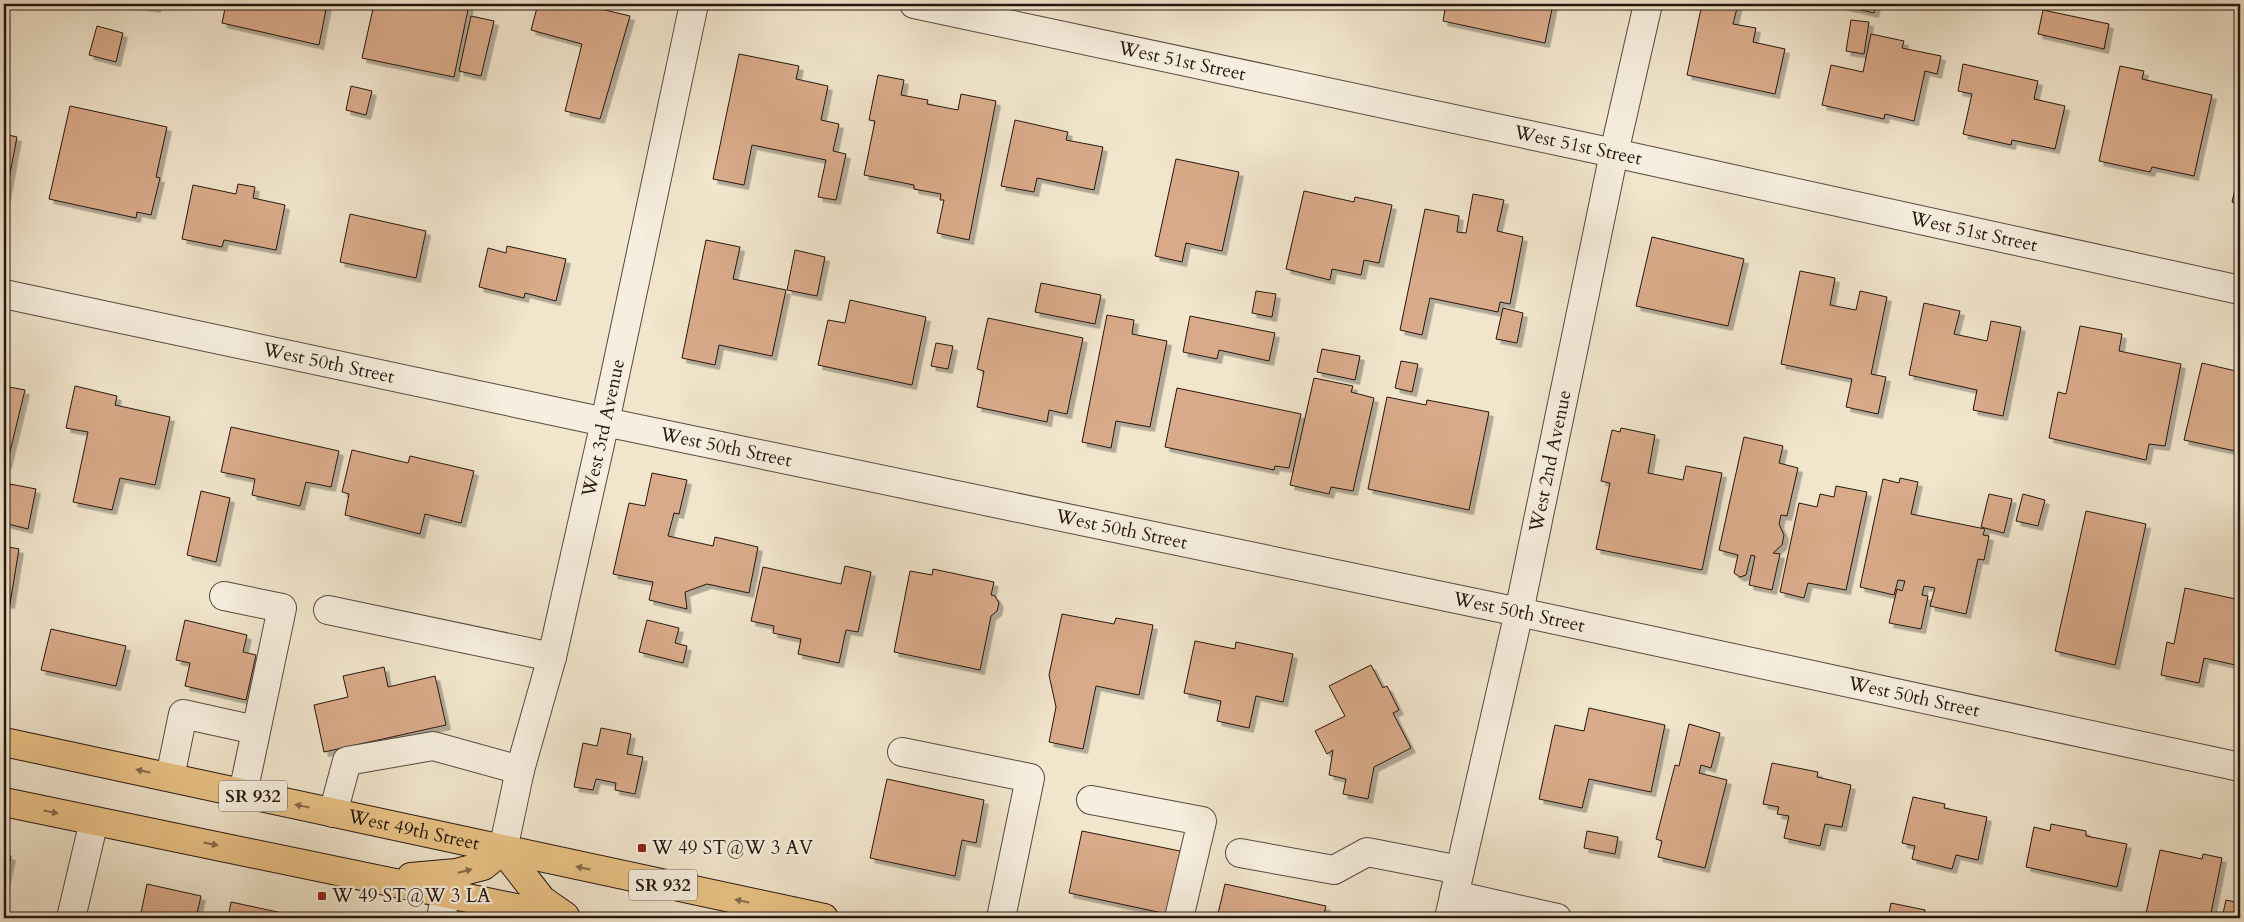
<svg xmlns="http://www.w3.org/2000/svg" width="2244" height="922" font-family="Cardo,serif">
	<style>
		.building { fill: #d9aa89; stroke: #25170f; filter: url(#shadow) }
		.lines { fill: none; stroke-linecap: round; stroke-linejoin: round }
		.minor-casing { stroke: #584a3e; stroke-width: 30 }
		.major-casing { stroke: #25170f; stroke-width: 30 }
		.minor { stroke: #f6eede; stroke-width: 28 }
		.major { stroke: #e8c286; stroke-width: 28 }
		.oneway { fill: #866c4a }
		.poi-dot { fill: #8f2418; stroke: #f6eede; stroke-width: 2 }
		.labels { text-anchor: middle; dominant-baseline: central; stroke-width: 4.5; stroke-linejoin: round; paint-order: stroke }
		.shield { fill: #f6eede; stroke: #64584d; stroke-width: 1 }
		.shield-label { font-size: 18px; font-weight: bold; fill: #25170f }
		.street-label { font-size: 19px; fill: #25170f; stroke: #f6eede }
		.poi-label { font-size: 19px; fill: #25170f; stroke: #f6eede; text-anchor: start }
	</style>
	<defs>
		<filter id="shadow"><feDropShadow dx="4.5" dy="4.5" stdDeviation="0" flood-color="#0004"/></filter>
	</defs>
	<rect width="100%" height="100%" fill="#f1e5cc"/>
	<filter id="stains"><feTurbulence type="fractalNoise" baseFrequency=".004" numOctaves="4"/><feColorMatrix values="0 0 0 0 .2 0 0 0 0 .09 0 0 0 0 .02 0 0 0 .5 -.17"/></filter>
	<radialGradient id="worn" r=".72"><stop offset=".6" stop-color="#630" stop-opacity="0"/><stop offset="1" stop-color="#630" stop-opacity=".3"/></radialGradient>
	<!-- building -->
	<g class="building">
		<polygon points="132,4 157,4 156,8"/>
		<polygon points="226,4 327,4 319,45 222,23"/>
		<polygon points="374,4 469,5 454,77 362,58"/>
		<polygon points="538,4 580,4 630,16 600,119 565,111 582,44 531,30"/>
		<polygon points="1446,4 1553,4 1545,43 1443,21"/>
		<polygon points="1702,4 1738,4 1733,24 1756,28 1753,42 1785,49 1775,94 1687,75"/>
		<polygon points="1836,4 1876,4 1874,13"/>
		<polygon points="2043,10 2109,24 2104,49 2038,34"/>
		<polygon points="471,16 494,21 481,76 459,71"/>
		<polygon points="1851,20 1869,22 1864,54 1846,51"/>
		<polygon points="97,26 123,33 116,62 89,55"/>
		<polygon points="1871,34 1904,41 1902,48 1941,56 1937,74 1925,71 1914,121 1885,114 1884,119 1822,105 1831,65 1863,72"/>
		<polygon points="739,54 799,66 796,79 828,86 821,120 839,124 833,151 846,154 836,200 818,197 826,160 752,145 744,185 713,179"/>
		<polygon points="1963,64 2038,81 2034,99 2065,106 2055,149 2012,140 2011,145 1963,134 1972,94 1958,91"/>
		<polygon points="2120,66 2144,71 2142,79 2212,95 2194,176 2152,167 2150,172 2099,161"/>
		<polygon points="878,75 904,80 901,95 928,100 927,104 958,110 961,94 996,101 969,240 937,233 944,200 940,200 941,194 914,189 914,185 864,175 875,121 869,120"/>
		<polygon points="351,86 372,91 366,115 346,110"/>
		<polygon points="70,106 167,127 156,177 160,178 151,215 137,212 136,218 49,199"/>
		<polygon points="1015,120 1068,132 1066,140 1103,147 1094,190 1037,178 1034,192 1001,186"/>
		<polygon points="4,134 17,137 4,205"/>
		<polygon points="1176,159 1239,172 1222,251 1186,243 1182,262 1155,256"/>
		<polygon points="2240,169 2240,204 2232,202"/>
		<polygon points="238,184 255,187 253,198 285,205 276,250 224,240 222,247 182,239 193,185 236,194"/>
		<polygon points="1304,191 1354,202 1355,197 1392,205 1379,263 1364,260 1361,275 1332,269 1330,280 1286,269"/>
		<polygon points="1473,194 1504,200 1497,231 1523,237 1510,304 1500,302 1498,312 1430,298 1422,335 1400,330 1425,209 1459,216 1457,232 1466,233"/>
		<polygon points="350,214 426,231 416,278 340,262"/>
		<polygon points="1652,237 1744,259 1728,326 1636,306"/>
		<polygon points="706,240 740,247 733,279 786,290 772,356 719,345 715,365 682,358"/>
		<polygon points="507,246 566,259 556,301 525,293 524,298 479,287 488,248 506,253"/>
		<polygon points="795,250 825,257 817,296 787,290"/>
		<polygon points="1800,271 1835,278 1830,305 1856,310 1860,291 1887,297 1871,374 1886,377 1878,414 1846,407 1852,379 1781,364"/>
		<polygon points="1041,283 1101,295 1095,324 1035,312"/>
		<polygon points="1256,291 1276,294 1272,317 1252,313"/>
		<polygon points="850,300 926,317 912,385 818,365 828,320 845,323"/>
		<polygon points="1924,303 1960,311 1954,334 1987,341 1991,321 2021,327 2003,416 1973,410 1977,390 1909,375"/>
		<polygon points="1503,308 1523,313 1517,343 1496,339"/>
		<polygon points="1107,315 1134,320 1132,334 1167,341 1150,427 1116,421 1111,448 1082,442"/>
		<polygon points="1190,316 1275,333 1269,361 1219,350 1217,359 1183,352"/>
		<polygon points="988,318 1083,338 1067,414 1049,410 1047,422 977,407 984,371 977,369"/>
		<polygon points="2080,326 2122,334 2119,351 2181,364 2165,446 2149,444 2146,460 2049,438 2058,392 2066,394"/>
		<polygon points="936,343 953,346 948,369 931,366"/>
		<polygon points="1322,349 1360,356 1355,380 1317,372"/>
		<polygon points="1401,361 1418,364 1412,392 1395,388"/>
		<polygon points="2202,363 2240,372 2240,452 2184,440"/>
		<polygon points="1314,378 1353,386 1351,392 1374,398 1353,491 1331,487 1329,494 1290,485"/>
		<polygon points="4,386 25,390 7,464 4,464"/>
		<polygon points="75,386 117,396 115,405 170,417 155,485 120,478 112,510 73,502 88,432 66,428"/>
		<polygon points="1177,388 1301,414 1289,468 1275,466 1274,470 1165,447"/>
		<polygon points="1387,397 1426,405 1427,400 1489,412 1469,510 1368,489"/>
		<polygon points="231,427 339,451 331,487 306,482 300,506 252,495 255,479 221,472"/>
		<polygon points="1621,428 1655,435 1648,473 1683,480 1686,466 1722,473 1702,570 1596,549 1610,483 1601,481 1612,430 1620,432"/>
		<polygon points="1744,437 1783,446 1779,463 1798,468 1787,516 1781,515 1779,524 1784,535 1782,545 1773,553 1780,554 1772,590 1749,585 1755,556 1751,555 1746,575 1740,577 1734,573 1738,555 1719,550"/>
		<polygon points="352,450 408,463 410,456 474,471 461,523 425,514 420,534 345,515 349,494 342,492"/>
		<polygon points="652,473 687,480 679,514 674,513 668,536 713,546 715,537 758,547 749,593 707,584 685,592 687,609 649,600 653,582 613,574 629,503 645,506"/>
		<polygon points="1900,478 1918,482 1911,514 1985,529 1983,535 1989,536 1984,560 1978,559 1966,614 1930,606 1935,588 1924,586 1922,595 1928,596 1921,629 1889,623 1897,589 1902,591 1905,581 1898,580 1894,595 1860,587 1883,479 1899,483"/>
		<polygon points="10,484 36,489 28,529 4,523"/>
		<polygon points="1836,486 1867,492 1846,590 1808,583 1804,598 1780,592 1799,503 1817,507 1820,494 1834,497"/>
		<polygon points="201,491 230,498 216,562 187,555"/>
		<polygon points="1989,494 2012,499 2004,533 1981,527"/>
		<polygon points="2023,494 2045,500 2038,526 2016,521"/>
		<polygon points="2086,511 2146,524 2115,665 2055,651"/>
		<polygon points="4,546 19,549 10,604 4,603"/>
		<polygon points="845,566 871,572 858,632 846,630 839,663 798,654 801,639 773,633 774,626 751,621 763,567 841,584"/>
		<polygon points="933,569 994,582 991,595 995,596 999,603 997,611 991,616 980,670 894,652 910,571 932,575"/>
		<polygon points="2185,588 2240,600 2240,666 2204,658 2199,683 2161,675 2167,642 2174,644"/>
		<polygon points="1062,614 1114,624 1116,618 1153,625 1139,695 1096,686 1083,749 1049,742 1056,707 1049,675"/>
		<polygon points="185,620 247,635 243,652 256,655 246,700 185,686 190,663 176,660"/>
		<polygon points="647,620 679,628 675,643 687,646 683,663 639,652"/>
		<polygon points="51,629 126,646 116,686 41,670"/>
		<polygon points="1195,641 1235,649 1236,642 1293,654 1283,702 1256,696 1249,728 1217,721 1221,701 1184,693"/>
		<polygon points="1371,665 1383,688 1387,686 1399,710 1393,713 1411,748 1374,767 1368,799 1343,794 1346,779 1329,775 1333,750 1327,754 1315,731 1345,716 1329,686"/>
		<polygon points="384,667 388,687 435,676 446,725 324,752 314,705 348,697 343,676"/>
		<polygon points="1589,708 1665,725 1651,792 1589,779 1582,808 1539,799 1555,725 1584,731"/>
		<polygon points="1689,724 1720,733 1711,768 1701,765 1699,773 1727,780 1705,868 1658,857 1662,841 1656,839 1675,765 1679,766"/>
		<polygon points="601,728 631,734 627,754 643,757 635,794 615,790 616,783 596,779 593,790 574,787 583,743 597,746"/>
		<polygon points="1772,763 1818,772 1817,777 1851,785 1842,827 1825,824 1820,846 1784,838 1789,816 1777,814 1779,807 1763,804"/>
		<polygon points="887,779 984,800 976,843 962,840 955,876 870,858"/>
		<polygon points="1913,797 1945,804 1944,808 1987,817 1978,860 1956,855 1952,869 1912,859 1915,846 1902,843"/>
		<polygon points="2051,824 2086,831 2086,836 2127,844 2117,887 2026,867 2034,827 2050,831"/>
		<polygon points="1082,831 1180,851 1167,914 1069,893"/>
		<polygon points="1587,831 1618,837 1615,854 1584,848"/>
		<polygon points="2160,850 2202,859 2203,854 2222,858 2210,918 2145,918"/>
		<polygon points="4,854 11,856 4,887"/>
		<polygon points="147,884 201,896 196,918 140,918"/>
		<polygon points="1225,884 1326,906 1323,918 1217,918"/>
		<polygon points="2226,900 2240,903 2240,918 2222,918"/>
		<polygon points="231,902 287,914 286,918 228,918"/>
		<polygon points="1891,903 1925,910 1923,918 1888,918"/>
	</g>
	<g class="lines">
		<!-- minor casing -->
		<g class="minor-casing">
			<g id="minor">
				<path id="s1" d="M914,4L1614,153L2240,290"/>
				<path id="s2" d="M4,294L605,422L1519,612L2240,767"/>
				<polyline points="224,596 282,608 243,793"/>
				<polyline points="328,610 552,657"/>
				<polyline points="902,752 1030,778 1001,918"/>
				<polyline points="170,777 183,714 256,730"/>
				<polyline points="1091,800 1202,821 1179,918"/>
				<polyline points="333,813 347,761 433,746 520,770"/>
				<path id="s3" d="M503,850L520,770L552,657L605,422L694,4"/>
				<polyline points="1240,853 1334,870 1367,852 1460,870"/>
				<polyline points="1454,895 1557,918"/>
				<polyline points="71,918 94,821"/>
				<polyline points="441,918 446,893"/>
				<path id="s4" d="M1449,918L1519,612L1614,153L1648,4"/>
			</g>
		</g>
		<!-- major casing -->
		<g class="major-casing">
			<g id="major">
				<path id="s5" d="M4,742L824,918"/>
				<polyline points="4,802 564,918"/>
				<polyline points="503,850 542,900 565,916"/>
				<polyline points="411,877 456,873 483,866 503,850"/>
			</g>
		</g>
		<!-- minor -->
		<use href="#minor" class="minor"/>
		<!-- major -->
		<use href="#major" class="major"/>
	</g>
	<!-- one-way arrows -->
	<defs><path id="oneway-solid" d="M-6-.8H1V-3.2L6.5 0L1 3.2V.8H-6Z" transform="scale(1.25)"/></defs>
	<g class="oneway">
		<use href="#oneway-solid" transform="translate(143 771) rotate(-168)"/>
		<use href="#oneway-solid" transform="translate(302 806) rotate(-168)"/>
		<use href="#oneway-solid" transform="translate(51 812) rotate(12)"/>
		<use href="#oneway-solid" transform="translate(211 844) rotate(11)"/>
		<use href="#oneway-solid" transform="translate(583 868) rotate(-168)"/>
		<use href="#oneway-solid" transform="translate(465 871) rotate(-14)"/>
		<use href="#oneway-solid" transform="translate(742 901) rotate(-168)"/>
	</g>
	<!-- markers -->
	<g class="poi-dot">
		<rect x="637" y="843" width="10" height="10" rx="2.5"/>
		<rect x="317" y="891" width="10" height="10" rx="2.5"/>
	</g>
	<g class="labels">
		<!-- shield labels -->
		<g class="shield">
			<rect x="219" y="780.5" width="68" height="31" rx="4"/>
			<rect x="629" y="869.5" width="68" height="31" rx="4"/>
		</g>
		<g class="shield-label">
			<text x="253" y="796">SR 932</text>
			<text x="663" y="885">SR 932</text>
		</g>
		<!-- street labels -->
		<g class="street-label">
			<text stroke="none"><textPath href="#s1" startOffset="274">West 51st Street</textPath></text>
			<text stroke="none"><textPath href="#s1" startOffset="679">West 51st Street</textPath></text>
			<text stroke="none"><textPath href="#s1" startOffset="1084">West 51st Street</textPath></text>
			<text stroke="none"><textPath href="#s2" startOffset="332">West 50th Street</textPath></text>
			<text stroke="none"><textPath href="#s3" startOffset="434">West 3rd Avenue</textPath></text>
			<text stroke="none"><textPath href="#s2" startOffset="738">West 50th Street</textPath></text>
			<text stroke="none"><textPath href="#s4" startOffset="468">West 2nd Avenue</textPath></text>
			<text stroke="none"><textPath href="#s2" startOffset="1142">West 50th Street</textPath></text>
			<text stroke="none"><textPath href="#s2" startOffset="1548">West 50th Street</textPath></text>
			<text stroke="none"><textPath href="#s2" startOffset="1952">West 50th Street</textPath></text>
			<text stroke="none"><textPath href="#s5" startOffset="419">West 49th Street</textPath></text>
		</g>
		<!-- poi labels -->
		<g class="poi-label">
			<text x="652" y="848">W 49 ST@W 3 AV</text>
			<text x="332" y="896">W 49 ST@W 3 LA</text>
		</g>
	</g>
	<!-- margin -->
	<rect width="2244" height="922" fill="none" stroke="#f1e5cc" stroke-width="20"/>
	<rect x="5" y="5" width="2234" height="912" fill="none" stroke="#25170f" stroke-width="2.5"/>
	<rect x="10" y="10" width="2224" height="902" fill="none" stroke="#25170f"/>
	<rect width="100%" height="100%" filter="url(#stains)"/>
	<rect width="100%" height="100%" fill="url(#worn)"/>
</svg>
